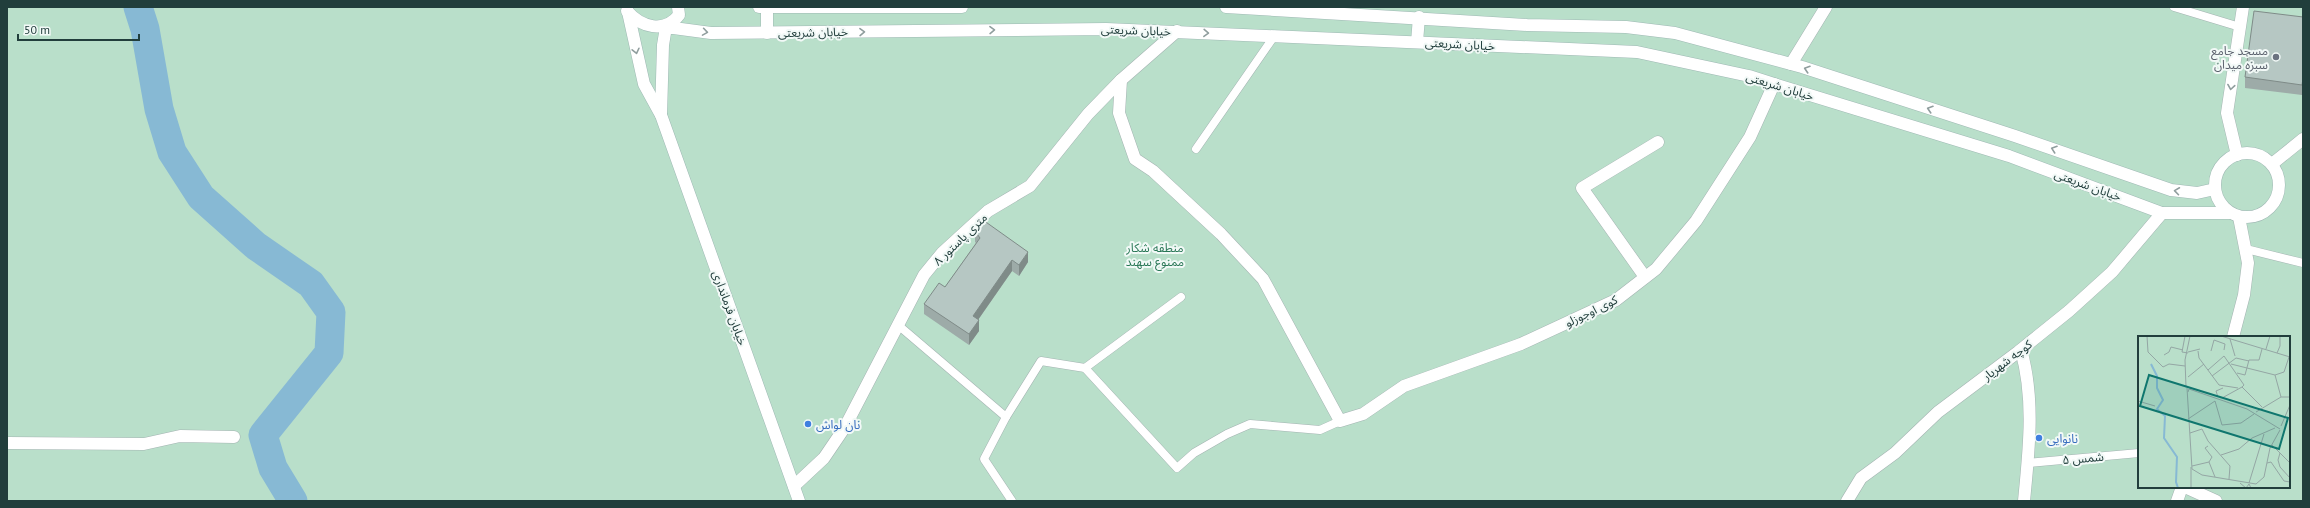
<svg xmlns="http://www.w3.org/2000/svg" width="2310" height="508" font-family="'PT Sans','Noto Sans Arabic',sans-serif">
	<style>
		.green { fill: #b9dfca; fill-rule: evenodd }
		.lines { fill: none; stroke-linecap: round; stroke-linejoin: round }
		.river { stroke: #87b9d4; stroke-width: 29 }
		.service-casing { stroke: #a4b4b2; stroke-width: 9 }
		.minor-casing { stroke: #a4b4b2; stroke-width: 13 }
		.tertiary-casing { stroke: #a4b4b2; stroke-width: 13 }
		.secondary-casing { stroke: #9fb9b4; stroke-width: 13 }
		.service { stroke: #fff; stroke-width: 8 }
		.minor { stroke: #fff; stroke-width: 12 }
		.tertiary { stroke: #fff; stroke-width: 12 }
		.secondary { stroke: #fff; stroke-width: 12 }
		.wall { fill: #9daba8 }
		.shaded-wall { fill: #7f8b88 }
		.building { fill: #b6c7c3; stroke: #7f8b88 }
		.oneway { stroke: #909e9e }
		.worship-dot { fill: #6b7280; stroke: #f2f9f7; stroke-width: 1.5 }
		.shop-dot { fill: #3f7fe0; stroke: #f2f9f7; stroke-width: 1.5 }
		.labels { text-anchor: middle; dominant-baseline: central; stroke-width: 4; stroke-linejoin: round; paint-order: stroke }
		.street-label { font-size: 12px; fill: #213e3c; stroke: #f2f9f7 }
		.worship-label { font-size: 12px; fill: #5b616d; stroke: #f2f9f7; text-anchor: end }
		.park-label { font-size: 12px; fill: #297756; stroke: #f2f9f7 }
		.shop-label { font-size: 12px; fill: #366cbe; stroke: #f2f9f7; text-anchor: start }
		.inset-river { fill: none; stroke: #87b9d4; stroke-width: 2 }
		.inset-road { fill: none; stroke: #94a6a4; stroke-width: 1 }
		.view { fill: #0f766e; fill-opacity: 0.15; stroke: #0f766e; stroke-width: 2 }
		.inset-edge { fill: none; stroke: #213e3c; stroke-width: 2 }
	</style>
	<rect width="100%" height="100%" fill="#e1ecea"/>
	<!-- green -->
	<path class="green" d="M7,7H2303V501H7ZM2139,337H2289V487H2139Z"/>
	<g class="lines">
		<!-- river -->
		<polyline class="river" points="138,7 145,29 159,109 172,152 201,197 256,246 311,284 331,312 329,353 263,435 273,468 293,501"/>
		<!-- service casing -->
		<g class="service-casing">
			<g id="service">
				<polyline points="2174,7 2240,27"/>
				<polyline points="1196,149 1275,35"/>
				<polyline points="2246,249 2303,263"/>
				<polyline points="898,325 1006,417 984,459 1012,501"/>
				<polyline points="1085,368 1181,297"/>
				<polyline points="1006,417 1041,361 1085,368 1177,468 1194,453 1227,434 1250,424 1320,430 1340,421"/>
				<polyline points="2028,463 2139,453"/>
			</g>
		</g>
		<!-- minor casing -->
		<g class="minor-casing">
			<g id="minor">
				<polyline points="1791,64 1826,7"/>
				<polyline points="1121,80 1119,113 1135,159 1153,171 1221,234 1263,279 1340,421 1363,414 1404,386 1521,344 1616,300 1656,269 1696,221 1750,137 1774,84"/>
				<polyline points="2272,164 2303,139"/>
				<polyline points="1645,277 1582,188 1658,142"/>
				<path d="M2021,350C2035,399 2029,450 2024,501"/>
				<polyline points="7,443 144,444 180,436 234,437"/>
				<polyline points="794,486 824,458 845,427 924,275 942,253 988,211 1030,186 1088,114 1121,80 1177,31"/>
				<polyline points="2185,487 2216,501"/>
				<polyline points="1847,501 1861,478 1895,453 1938,412 2018,352 2069,311 2112,272 2162,213"/>
			</g>
		</g>
		<!-- tertiary casing -->
		<g class="tertiary-casing">
			<g id="tertiary">
				<polyline points="2237,155 2227,113 2243,7"/>
				<polyline points="2233,337 2244,295 2248,263 2239,217"/>
				<polyline points="2177,501 2182,487"/>
			</g>
		</g>
		<!-- secondary casing -->
		<g class="secondary-casing">
			<g id="secondary">
				<polyline points="759,7 962,7"/>
				<polyline points="1226,7 1527,25 1626,27 1675,33 1802,67 2015,136 2171,190 2197,193 2215,189"/>
				<path d="M627,11C641,27 664,34 679,15L678,7"/>
				<polyline points="628,12 644,84 661,115 799,501"/>
				<polyline points="767,33 767,8"/>
				<polyline points="1417,42 1419,17"/>
				<polyline points="661,115 663,45 666,27 711,33 1106,29 1637,52 1749,76 1774,84 2009,156 2162,213 2230,213"/>
				<circle cx="2247" cy="185" r="32"/>
			</g>
		</g>
		<!-- service -->
		<use href="#service" class="service"/>
		<!-- minor -->
		<use href="#minor" class="minor"/>
		<!-- tertiary -->
		<use href="#tertiary" class="tertiary"/>
		<!-- secondary -->
		<use href="#secondary" class="secondary"/>
	</g>
	<!-- wall -->
	<g class="wall">
		<polygon points="2303,17 2303,89 2302,95 2245,88 2245,77"/>
		<polygon points="975,231 1028,262 1019,276 1012,271 978,320 979,331 969,345 924,314 924,304 945,287 976,243 975,242"/>
	</g>
	<!-- shaded-wall -->
	<g class="shaded-wall">
		<polygon points="2303,78 2303,89 2302,95 2302,85"/>
		<polygon points="1028,252 1028,262 1019,276 1019,265"/>
		<polygon points="1012,260 1012,271 973,327 973,316"/>
		<polygon points="979,320 979,331 969,345 969,334"/>
	</g>
	<!-- building -->
	<g class="building">
		<polygon points="2254,11 2303,17 2303,78 2302,85 2245,77"/>
		<polygon points="983,220 1028,252 1019,265 1012,260 973,316 979,320 969,334 924,304 939,283 945,287 980,238 975,231"/>
	</g>
	<!-- one-way arrows -->
	<defs><path id="oneway-chevron" d="M-2-3.5L2.5 0L-2 3.5" fill="none" stroke-width="1.6" stroke-linecap="round" stroke-linejoin="round"/></defs>
	<g class="oneway">
		<use href="#oneway-chevron" transform="translate(992 30) rotate(-1)"/>
		<use href="#oneway-chevron" transform="translate(705 32) rotate(9)"/>
		<use href="#oneway-chevron" transform="translate(862 32) rotate(-1)"/>
		<use href="#oneway-chevron" transform="translate(1206 33) rotate(2)"/>
		<use href="#oneway-chevron" transform="translate(636 51) rotate(77)"/>
		<use href="#oneway-chevron" transform="translate(1807 69) rotate(-162)"/>
		<use href="#oneway-chevron" transform="translate(2231 87) rotate(99)"/>
		<use href="#oneway-chevron" transform="translate(1930 109) rotate(-162)"/>
		<use href="#oneway-chevron" transform="translate(2054 149) rotate(-161)"/>
		<use href="#oneway-chevron" transform="translate(2177 191) rotate(-172)"/>
	</g>
	<!-- markers -->
	<circle class="worship-dot" cx="2276" cy="57" r="4"/>
	<g class="shop-dot">
		<circle cx="808" cy="424" r="4"/>
		<circle cx="2039" cy="438" r="4"/>
	</g>
	<g class="labels">
		<!-- street labels -->
		<g class="street-label">
			<text transform="translate(1136 30) rotate(2)">خیابان شریعتی</text>
			<text transform="translate(813 32) rotate(-1)">خیابان شریعتی</text>
			<text transform="translate(1460 44) rotate(3)">خیابان شریعتی</text>
			<text transform="translate(1780 86) rotate(17)">خیابان شریعتی</text>
			<text transform="translate(2088 185) rotate(20)">خیابان شریعتی</text>
			<text transform="translate(960 239) rotate(-44)">۸ متری پاستور</text>
			<text transform="translate(730 308) rotate(70)">خیابان فرمانداری</text>
			<text transform="translate(1591 311) rotate(-26)">کوی اوجوزلو</text>
			<text transform="translate(2007 360) rotate(-37)">کوچه شهریار</text>
			<text transform="translate(2083 458) rotate(-5)">شمس ۵</text>
		</g>
		<!-- worship labels -->
		<g class="worship-label">
			<text x="2268" y="50">مسجد جامع<tspan x="2268" dy="14">سبزه میدان</tspan></text>
		</g>
		<!-- park labels -->
		<g class="park-label">
			<text x="1155" y="247">منطقه شکار<tspan x="1155" dy="14">ممنوع سهند</tspan></text>
		</g>
		<!-- shop labels -->
		<g class="shop-label">
			<text x="816" y="424">نان لواش</text>
			<text x="2047" y="438">نانوایی</text>
		</g>
	</g>
	<!-- overview -->
	<g transform="translate(2138 336)">
		<rect width="152" height="152" fill="#e1ecea"/>
		<path d="M0,0H152V152H0Z" fill="#b9dfca"/>
		<path class="inset-river" d="M13,28L19,40V52L25,64L19,73L27,80L26,102L39,121L38,146L40,152"/>
		<path class="inset-road" d="M9,0L10,16L25,31L31,28L47,30M47,0L44,16L50,17M83,0L152,21M92,3L97,20M128,13L132,0M60,15L61,22L81,49L100,52M73,15L76,4L87,8L86,14M50,16L62,13M139,17L142,10V0M26,19L31,16L33,11L45,14M93,28L137,39L146,36L151,21M70,34L86,20L106,49L104,51M99,37L107,39L111,24H121L124,13M137,39L143,61M74,40L98,22L111,25M50,41L66,28M48,51L47,24L52,0M104,51L124,71M49,52L54,133L64,139L118,148M50,56L51,53L109,73L142,93M80,61L78,55L85,52M84,62L104,51M0,65L17,70M77,65L84,89L103,87L116,78M118,76L143,61H152M50,83L77,65M143,90L152,69M52,97L64,93L70,105L92,130L91,143M134,109L152,127M70,110L67,112L74,121M142,117L140,124L142,131L152,142M83,119L101,113L114,102L137,92M74,121L71,126L77,141M129,127L133,126L146,145L152,146M54,130L71,126M102,147L108,152L111,148L113,152M111,147L126,98M118,148L126,141L132,112L142,94M53,152V131"/>
		<path class="view" d="M11,39L150,82L141,113L2,70Z"/>
		<rect width="152" height="152" class="inset-edge"/>
	</g>
	<!-- border -->
	<rect width="2310" height="508" fill="none" stroke="#213e3c" stroke-width="16"/>
	<!-- scale -->
	<path d="M18 34v6h121v-6" fill="none" stroke="#213e3c" stroke-width="2"/>
	<text x="24" y="34" font-size="12" fill="#213e3c" stroke="#f2f9f7" stroke-width="3" paint-order="stroke">50 m</text>
</svg>
